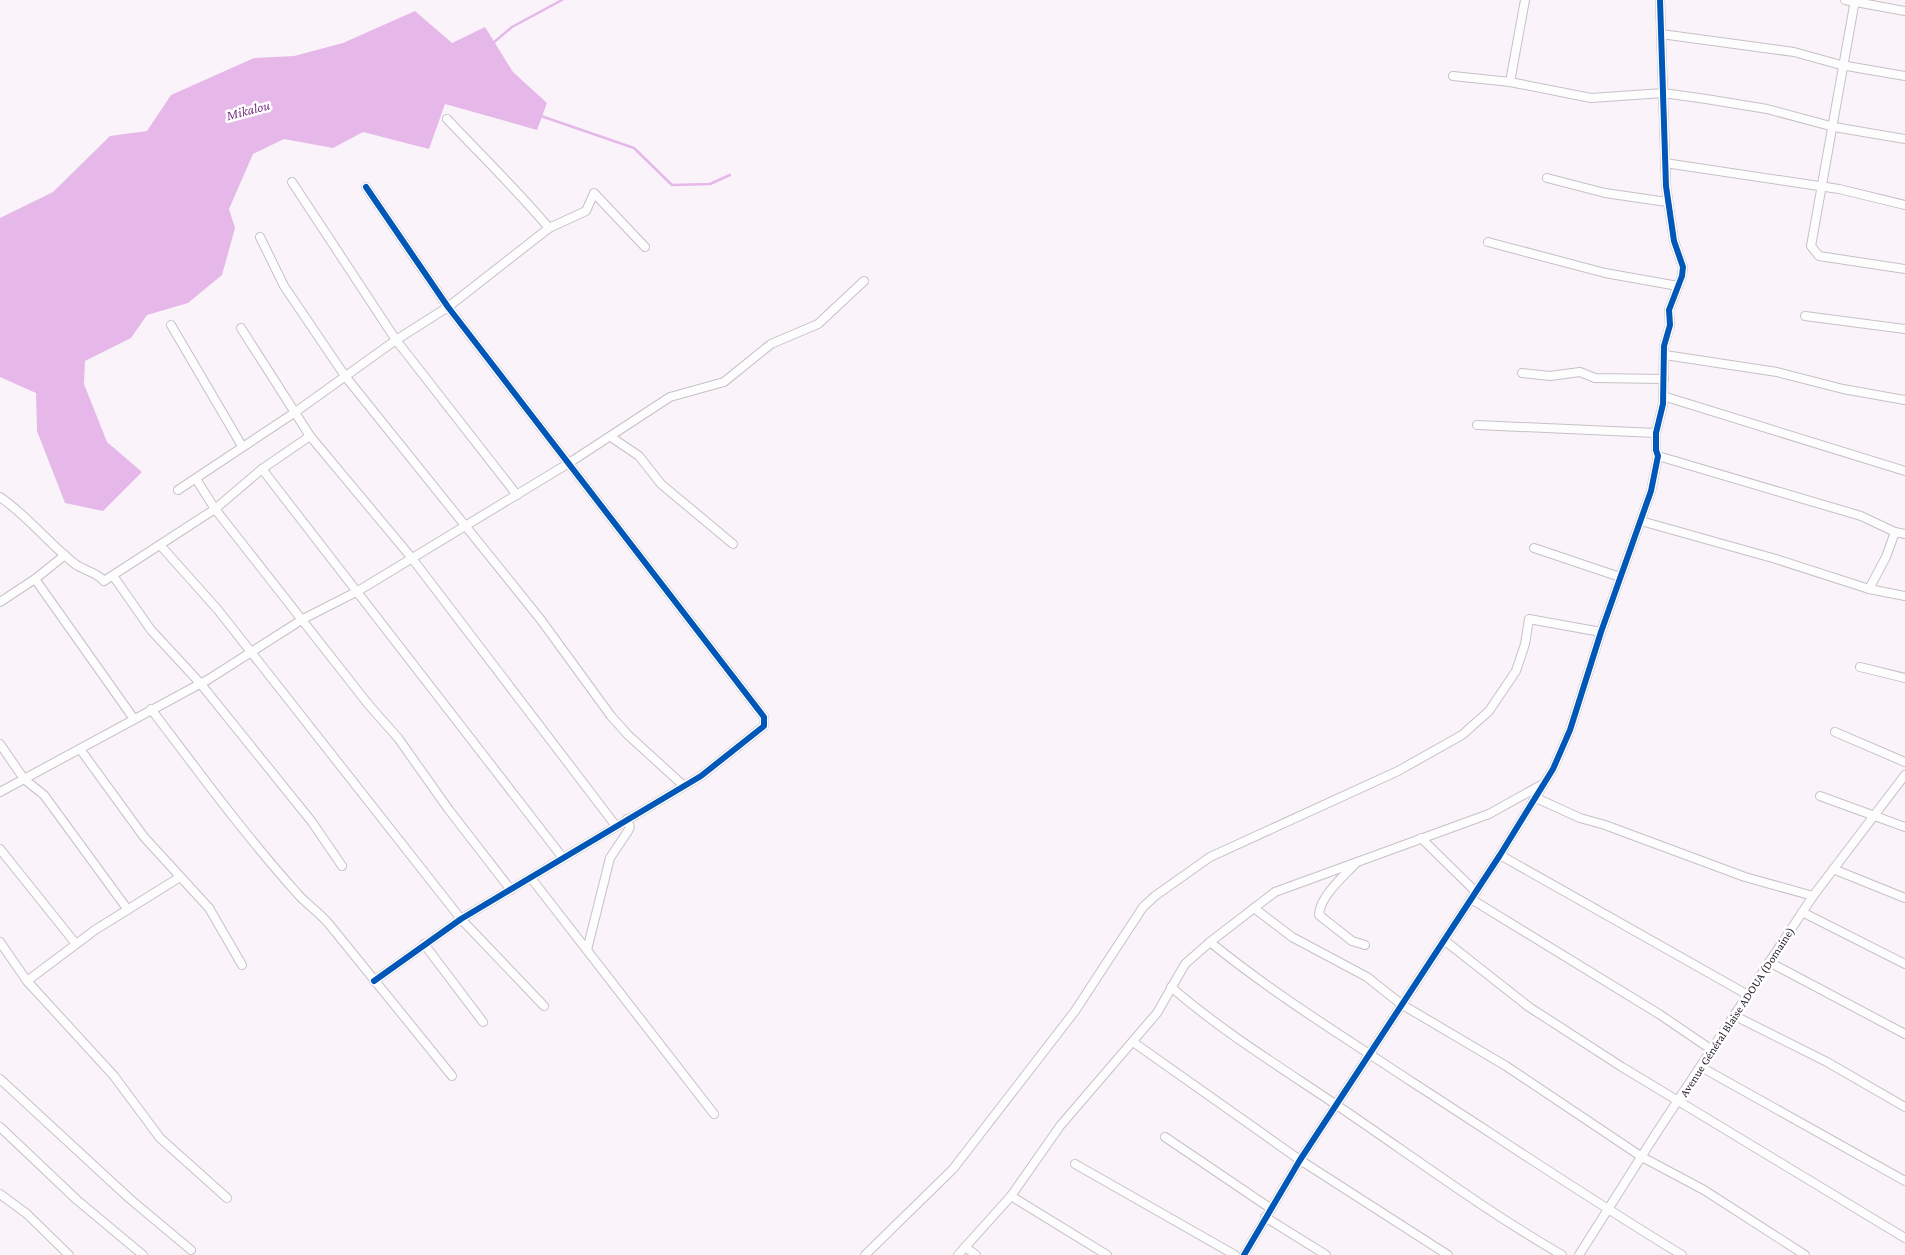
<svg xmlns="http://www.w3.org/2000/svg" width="1905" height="1255" font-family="'Crimson Pro',serif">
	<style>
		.water { fill: #e5b8e9 }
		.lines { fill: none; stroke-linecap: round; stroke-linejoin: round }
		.stream { stroke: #e5b8e9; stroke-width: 2.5 }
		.street-casing { stroke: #c7c1c7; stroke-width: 10 }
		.street { stroke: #fefdfe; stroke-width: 8 }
		.cycleway-casing { stroke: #fff; stroke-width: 9 }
		.cycleway { stroke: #0057b8; stroke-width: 6 }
		.labels { text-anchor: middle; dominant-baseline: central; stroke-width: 5; stroke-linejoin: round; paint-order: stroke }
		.street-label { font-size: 12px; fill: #261f26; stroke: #fff }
		.water-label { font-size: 14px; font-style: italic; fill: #7a3281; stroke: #fff }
	</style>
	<rect width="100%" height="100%" fill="#faf4fa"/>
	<!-- water -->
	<polygon class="water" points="415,11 452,43 485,27 513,72 547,103 537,130 445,104 429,149 363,132 333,148 284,139 253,154 229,209 235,228 222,275 188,303 147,315 131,338 85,361 84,384 107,442 142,472 103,511 65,503 37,431 36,393 0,377 0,218 53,192 110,136 147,131 171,95 254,58 294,56 343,43"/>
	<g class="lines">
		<!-- stream -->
		<g class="stream">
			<polyline points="493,43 512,27 562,0"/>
			<polyline points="541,116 634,148 672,185 710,184 730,175"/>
		</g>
		<!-- street casing -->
		<g class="street-casing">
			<g id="street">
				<polyline points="1845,0 1905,11"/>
				<polyline points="1855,0 1811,246 1819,256 1905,269"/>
				<polyline points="1661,34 1794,52 1841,65 1905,76"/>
				<polyline points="1453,76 1510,82 1591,98 1663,93 1706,99 1767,109 1834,127 1905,139"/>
				<polyline points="1510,82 1525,0"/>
				<path d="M447,119C481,155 517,190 549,228"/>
				<polyline points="1665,163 1839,189 1905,205"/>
				<polyline points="1547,178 1605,193 1667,202"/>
				<polyline points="292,182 396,340 517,495"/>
				<polyline points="366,187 448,307 764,717 764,726 701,776 461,919 374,981"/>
				<polyline points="260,237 284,286 345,376 541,620 611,716 628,735 684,786"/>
				<polyline points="1488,242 1605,273 1678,286"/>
				<polyline points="1805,316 1905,329"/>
				<polyline points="171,325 242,446"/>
				<polyline points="241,328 310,436 411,557 616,826"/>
				<polyline points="1665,355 1777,372 1843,389 1905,400"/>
				<polyline points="1522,373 1550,376 1580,372 1595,378 1664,379"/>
				<polyline points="1663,396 1905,471"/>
				<polyline points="1477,425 1656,433"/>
				<polyline points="611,437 639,456 661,484 733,544"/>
				<polyline points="1658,456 1861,516 1895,532 1905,534"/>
				<polyline points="262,469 563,858"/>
				<polyline points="196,479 215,509 368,704 398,738 449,810 511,890"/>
				<polyline points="178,490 294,413 396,340 448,307 549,228 586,211 594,193 645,247"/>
				<path d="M0,497C28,516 48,543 75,564C83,570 98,573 104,581L215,509L262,469L310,436"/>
				<polyline points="1641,521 1776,559 1869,589 1905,596"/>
				<polyline points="161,546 218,610 461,919 544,1006"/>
				<polyline points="1534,548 1620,577"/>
				<polyline points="114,577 151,630 200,683 312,822 342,866"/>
				<polyline points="35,579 134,719"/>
				<polyline points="1869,589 1886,557 1895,532"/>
				<polyline points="0,602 35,579 65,555"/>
				<polyline points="1860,667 1905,678"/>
				<path d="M151,709C198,771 244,834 296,892C306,904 319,912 329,924L452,1076"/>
				<polyline points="1835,732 1905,762"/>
				<polyline points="0,744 24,779 44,795 128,910"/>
				<polyline points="80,749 144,837 209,908 242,965"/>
				<polyline points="0,792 209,679 303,619 358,591 569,463 670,397 724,382 771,344 818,324 864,281"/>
				<polyline points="1820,796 1905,827"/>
				<polyline points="1536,798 1580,818 1605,825 1745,877 1813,896"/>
				<polyline points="1421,838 1476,892"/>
				<polyline points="0,849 76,944"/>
				<polyline points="1500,855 1748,995"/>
				<path d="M1355,864C1343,877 1320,896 1319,915L1352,941L1365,945"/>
				<polyline points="1833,869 1905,898"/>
				<polyline points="531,878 714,1114"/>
				<polyline points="1471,899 1659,1014 1712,1050"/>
				<polyline points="1254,908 1292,937 1367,977 1401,1004 1506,1066 1642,1157 1704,1190 1805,1255"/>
				<polyline points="1802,912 1905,964"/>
				<polyline points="1444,940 1529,1007 1622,1067 1905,1238"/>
				<polyline points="0,942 27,981 114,1076 160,1138 227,1198"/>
				<path d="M1210,942C1274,994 1344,1037 1412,1082C1502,1140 1591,1200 1682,1255"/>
				<polyline points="424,944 483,1022"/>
				<polyline points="587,950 610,858 628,831 630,827 627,819"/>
				<polyline points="1769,962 1905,1034"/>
				<polyline points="27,981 95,930 180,877"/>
				<path d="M1171,987C1224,1033 1285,1070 1344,1110C1416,1159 1486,1211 1562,1255"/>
				<polyline points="1735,1016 1827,1062 1905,1107"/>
				<polyline points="1133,1042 1300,1160 1448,1255"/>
				<polyline points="1701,1067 1905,1181"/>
				<polyline points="0,1079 130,1199 191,1250"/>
				<polyline points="0,1127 77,1200 143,1255"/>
				<polyline points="1165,1137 1270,1208"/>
				<polyline points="1075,1164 1235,1255"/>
				<polyline points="0,1194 27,1214 69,1255"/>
				<polyline points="1011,1196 1107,1255"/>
				<polyline points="1265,1217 1326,1255"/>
				<polyline points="965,1247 976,1255"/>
				<polyline points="865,1255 953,1169 1075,1011 1143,907 1155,896 1210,857 1398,771 1462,735 1489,711 1516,671 1525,644 1529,619 1601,632"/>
				<polyline points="958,1255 1011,1196 1060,1126 1157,1013 1185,964 1210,942 1275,892 1489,814 1543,784"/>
				<polyline points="1244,1255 1300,1160 1500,855 1553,769 1570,730 1601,632 1651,491 1658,456 1656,450 1656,433 1663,404 1664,346 1670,325 1669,310 1682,276 1683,267 1674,241 1666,186 1660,0"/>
				<polyline points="1579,1255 1657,1132 1813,896 1905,775"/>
			</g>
		</g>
		<!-- street -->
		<use href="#street" class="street"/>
		<!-- cycleway casing -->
		<g class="cycleway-casing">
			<g id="cycleway">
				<polyline points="366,187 448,307 764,717 764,726 701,776 461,919 374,981"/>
				<polyline points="1244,1255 1300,1160 1500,855 1553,769 1570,730 1601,632 1651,491 1658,456 1656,450 1656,433 1663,404 1664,346 1670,325 1669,310 1682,276 1683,267 1674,241 1666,186 1660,0"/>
			</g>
		</g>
		<!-- cycleway -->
		<use href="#cycleway" class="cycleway"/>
	</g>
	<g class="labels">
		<!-- street labels -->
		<g class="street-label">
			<text transform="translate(1737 1012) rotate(-57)">Avenue Général Blaise ADOUA (Domaine)</text>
		</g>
		<!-- water labels -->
		<g class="water-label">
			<text transform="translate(248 110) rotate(-15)">Mikalou</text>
		</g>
	</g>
</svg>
